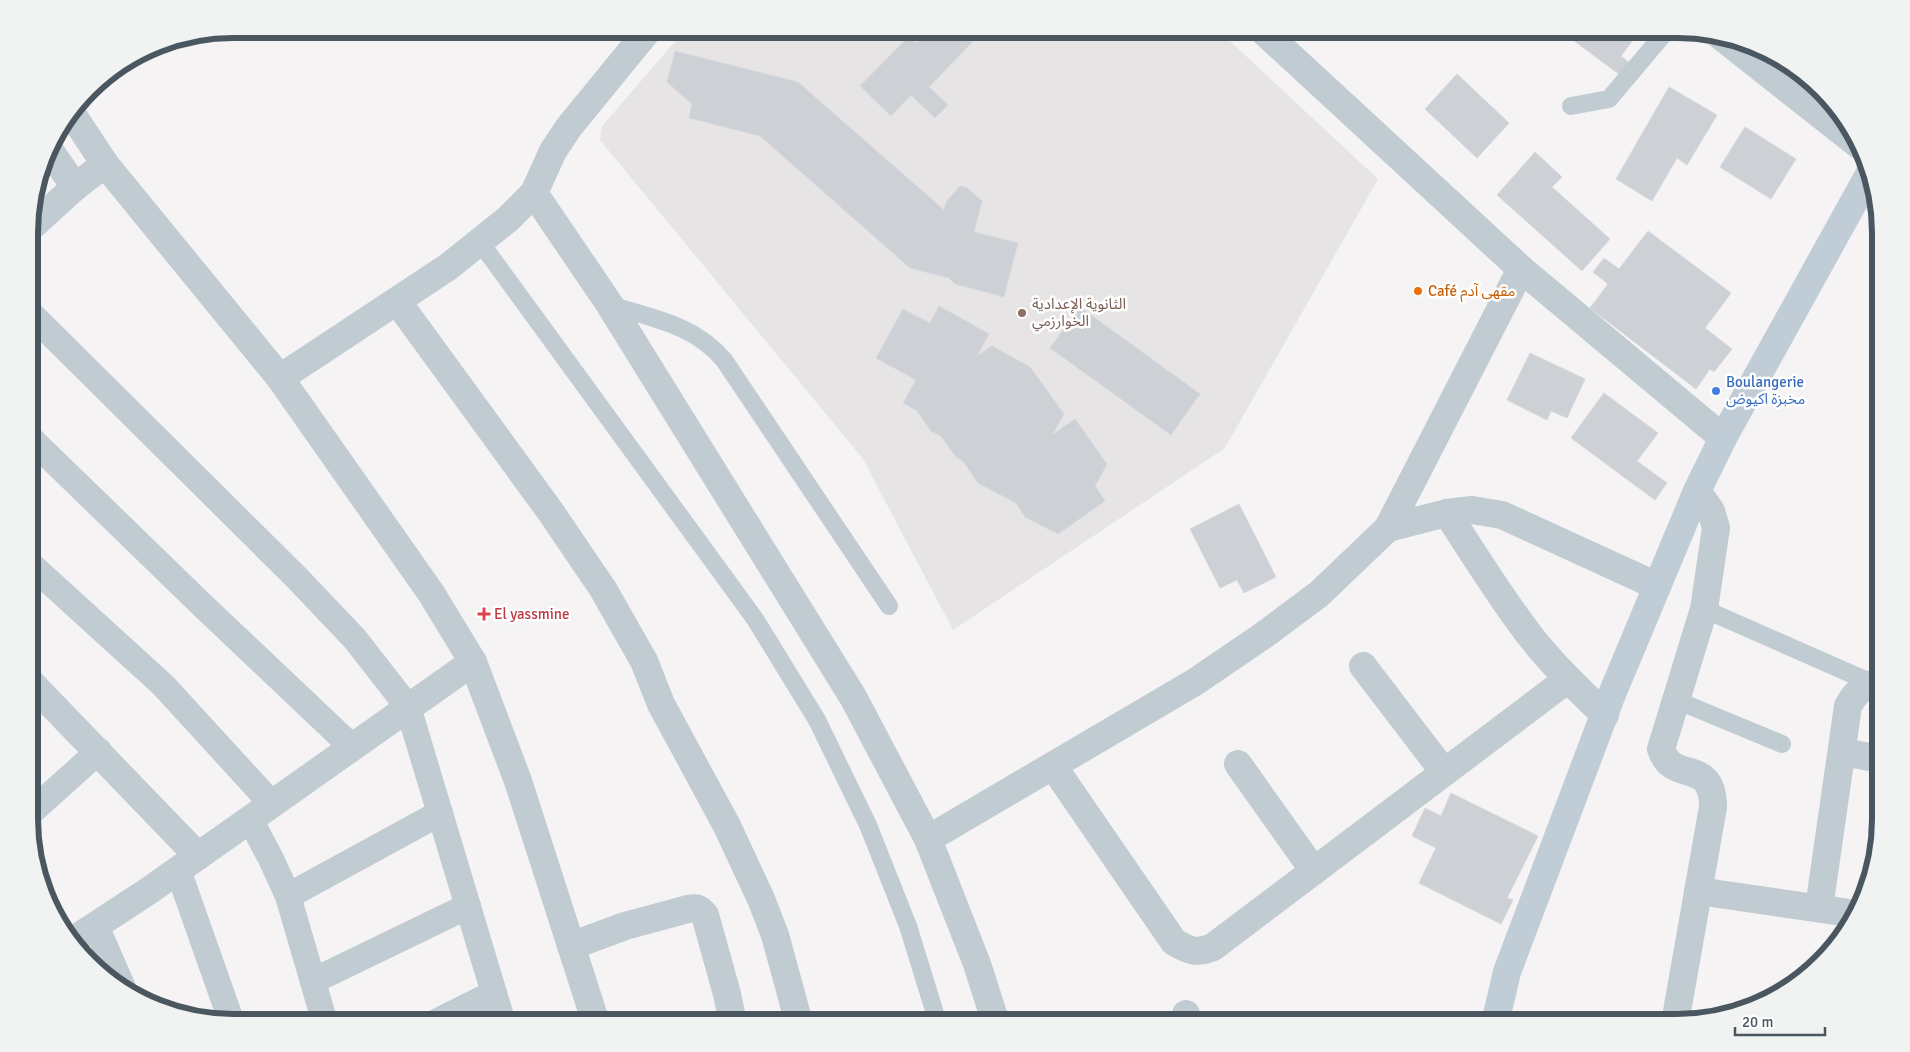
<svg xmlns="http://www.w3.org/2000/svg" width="1910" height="1052" font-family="Signika,'Noto Sans Arabic',sans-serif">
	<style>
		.education { fill: #e6e4e5 }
		.building { fill: #cdd0d5; stroke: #d7d9de }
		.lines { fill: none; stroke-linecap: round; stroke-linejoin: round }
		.service { stroke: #c0cbd2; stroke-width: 18 }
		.pedestrian { stroke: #c0cbd2; stroke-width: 26 }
		.minor { stroke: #c0cbd2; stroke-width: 28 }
		.secondary { stroke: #c0ccd6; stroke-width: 28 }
		.food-dot { fill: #e8710a; stroke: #fff; stroke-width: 2 }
		.education-dot { fill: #8d6e63; stroke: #fff; stroke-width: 2 }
		.shop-dot { fill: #3f7fe0; stroke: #fff; stroke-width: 2 }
		.health-dot { fill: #e0444e; stroke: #fff; stroke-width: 2 }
		.labels { text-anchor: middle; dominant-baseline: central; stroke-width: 5; stroke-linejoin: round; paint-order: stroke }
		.food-label { font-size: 15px; fill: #c56008; stroke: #fff; text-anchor: start }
		.education-label { font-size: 15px; fill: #785e54; stroke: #fff; text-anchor: start }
		.shop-label { font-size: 15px; fill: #366cbe; stroke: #fff; text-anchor: start }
		.health-label { font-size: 15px; fill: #be3a42; stroke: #fff; text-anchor: start }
		.rim { fill: none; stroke: #4a5761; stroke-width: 6 }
	</style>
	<rect width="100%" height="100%" fill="#f5f3f3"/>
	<!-- education -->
	<polygon class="education" points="686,29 1217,29 1378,179 1225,448 953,630 863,459 600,140 602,126"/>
	<!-- building -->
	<g class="building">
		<polygon points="929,29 970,29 978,36 929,87 948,105 935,118 911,95 891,116 860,86 909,36 916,43"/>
		<polygon points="1558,29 1635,29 1639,32 1621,56 1632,65 1623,77"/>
		<polygon points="675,51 798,82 944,210 946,202 960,186 967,188 982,201 974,232 1018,243 1004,297 955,284 949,278 910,268 760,136 689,118 692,104 667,82"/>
		<polygon points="1457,74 1509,123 1477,158 1425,109"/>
		<polygon points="1669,87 1717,115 1687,165 1677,158 1652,201 1616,179"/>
		<polygon points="1745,127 1796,159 1771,199 1720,167"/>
		<polygon points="1535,152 1562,177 1552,187 1610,239 1582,271 1497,195"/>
		<polygon points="1648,231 1731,293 1705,328 1732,349 1714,372 1710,369 1696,389 1590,308 1608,284 1593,272 1604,258 1619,269"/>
		<polygon points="939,306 989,334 977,356 992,346 1030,367 1064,414 1052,435 1075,419 1107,464 1095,486 1105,501 1058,534 1025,517 1016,503 978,483 963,461 956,457 941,436 931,431 917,411 903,403 916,380 876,358 903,309 930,323"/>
		<polygon points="1080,307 1200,394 1171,435 1050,348"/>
		<polygon points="1530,353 1585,379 1567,418 1551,411 1547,420 1507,400"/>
		<polygon points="1604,393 1658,433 1637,461 1667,483 1655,500 1571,438"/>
		<polygon points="1239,504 1276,577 1244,593 1237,580 1220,588 1190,529"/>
		<polygon points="1451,793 1538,836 1507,898 1513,900 1501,924 1419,883 1436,848 1412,836 1425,808 1441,816"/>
	</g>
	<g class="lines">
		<!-- service -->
		<g class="service">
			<polyline points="1571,106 1609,99 1668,29"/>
			<polyline points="480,242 755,619 817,720 868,825 908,926 938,1023"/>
			<path d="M610,305C652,318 695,325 724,360L889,606"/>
			<polyline points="1704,609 1872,683"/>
			<polyline points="1676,700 1782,744"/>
		</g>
		<!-- pedestrian -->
		<g class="pedestrian">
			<polyline points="30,313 297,578 355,639 408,707 503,1023"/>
			<polyline points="30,438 200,603 352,747"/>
			<polyline points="30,564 163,685 272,804"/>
			<polyline points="30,813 99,751"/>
			<polyline points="250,819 271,859 288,896 325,1023"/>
			<polyline points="178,870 232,1023"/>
			<polyline points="288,896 440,813"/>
			<polyline points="96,926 124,990"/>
			<polyline points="313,981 468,906"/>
			<polyline points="434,1023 494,993"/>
		</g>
		<!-- minor -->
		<g class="minor">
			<polyline points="1261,29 1521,269 1723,438"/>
			<polyline points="1718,34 1860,146"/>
			<polyline points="72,114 105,164 280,378 431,593 473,662 518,781 596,1023"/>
			<polyline points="48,148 75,187"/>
			<polyline points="534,193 610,305 853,697 928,839 977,964 996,1023"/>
			<polyline points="30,228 75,187 105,164"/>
			<polyline points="397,301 550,511 603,589 624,626 644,661 661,704 727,826 761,899 775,935 799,1023"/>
			<polyline points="280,378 448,267 508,219 534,193 553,151 569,127 649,29"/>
			<path d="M1447,513C1474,554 1500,597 1531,637C1553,665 1579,690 1605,715"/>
			<polyline points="1388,528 1447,513 1472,510 1502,515 1657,586"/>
			<polyline points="1363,666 1444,772"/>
			<polyline points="30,682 198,856"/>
			<polyline points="1842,752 1881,759"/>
			<polyline points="1238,764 1314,871"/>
			<path d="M1053,766L1174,942C1190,951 1196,954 1213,947L1568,679"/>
			<polyline points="928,839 1195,682 1264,635 1319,594 1388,528 1521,269"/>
			<polyline points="1698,891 1856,914"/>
			<path d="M1819,908L1848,706C1856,692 1864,683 1881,683"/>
			<polyline points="72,941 147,892 473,662"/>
			<path d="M571,946L625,926L688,909C697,907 699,908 705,915L727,994L733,1023"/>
			<polyline points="1186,1014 1189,1023"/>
			<path d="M1675,1023L1713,807C1713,756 1672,785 1661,749L1704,609L1716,528L1711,511L1697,491"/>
		</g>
		<!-- secondary -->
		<polyline class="secondary" points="1495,1023 1507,972 1612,694 1697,491 1723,438 1871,171"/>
	</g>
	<!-- markers -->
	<circle class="food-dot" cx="1418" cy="291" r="5"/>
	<circle class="education-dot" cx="1022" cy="313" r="5"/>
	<circle class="shop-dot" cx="1716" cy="391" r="5"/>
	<path class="health-dot" d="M481.5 606.5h5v5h5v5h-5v5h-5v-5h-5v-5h5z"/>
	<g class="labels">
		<!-- food labels -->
		<g class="food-label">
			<text x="1428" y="291">Café مقهى آدم</text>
		</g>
		<!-- education labels -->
		<g class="education-label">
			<text x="1032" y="304">الثانوية الإعدادية<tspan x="1032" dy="17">الخوارزمي</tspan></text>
		</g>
		<!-- shop labels -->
		<g class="shop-label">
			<text x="1726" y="382">Boulangerie<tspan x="1726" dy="17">مخبزة اكيوض</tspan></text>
		</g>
		<!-- health labels -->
		<g class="health-label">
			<text x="494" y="614">El yassmine</text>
		</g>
	</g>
	<!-- crop -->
	<path d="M0 0H1910V1052H0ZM233 38H1677A195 195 0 0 1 1872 233V819A195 195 0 0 1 1677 1014H233A195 195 0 0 1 38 819V233A195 195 0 0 1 233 38Z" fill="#f1f2f2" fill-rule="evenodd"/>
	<path class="rim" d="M233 38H1677A195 195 0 0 1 1872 233V819A195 195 0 0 1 1677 1014H233A195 195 0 0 1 38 819V233A195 195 0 0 1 233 38Z"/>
	<!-- scale -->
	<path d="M1735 1027v8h90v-8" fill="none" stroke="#4a5761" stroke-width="2.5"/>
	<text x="1742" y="1027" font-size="15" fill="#4a5761" stroke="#ffffff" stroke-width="4" paint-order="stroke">20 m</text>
</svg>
